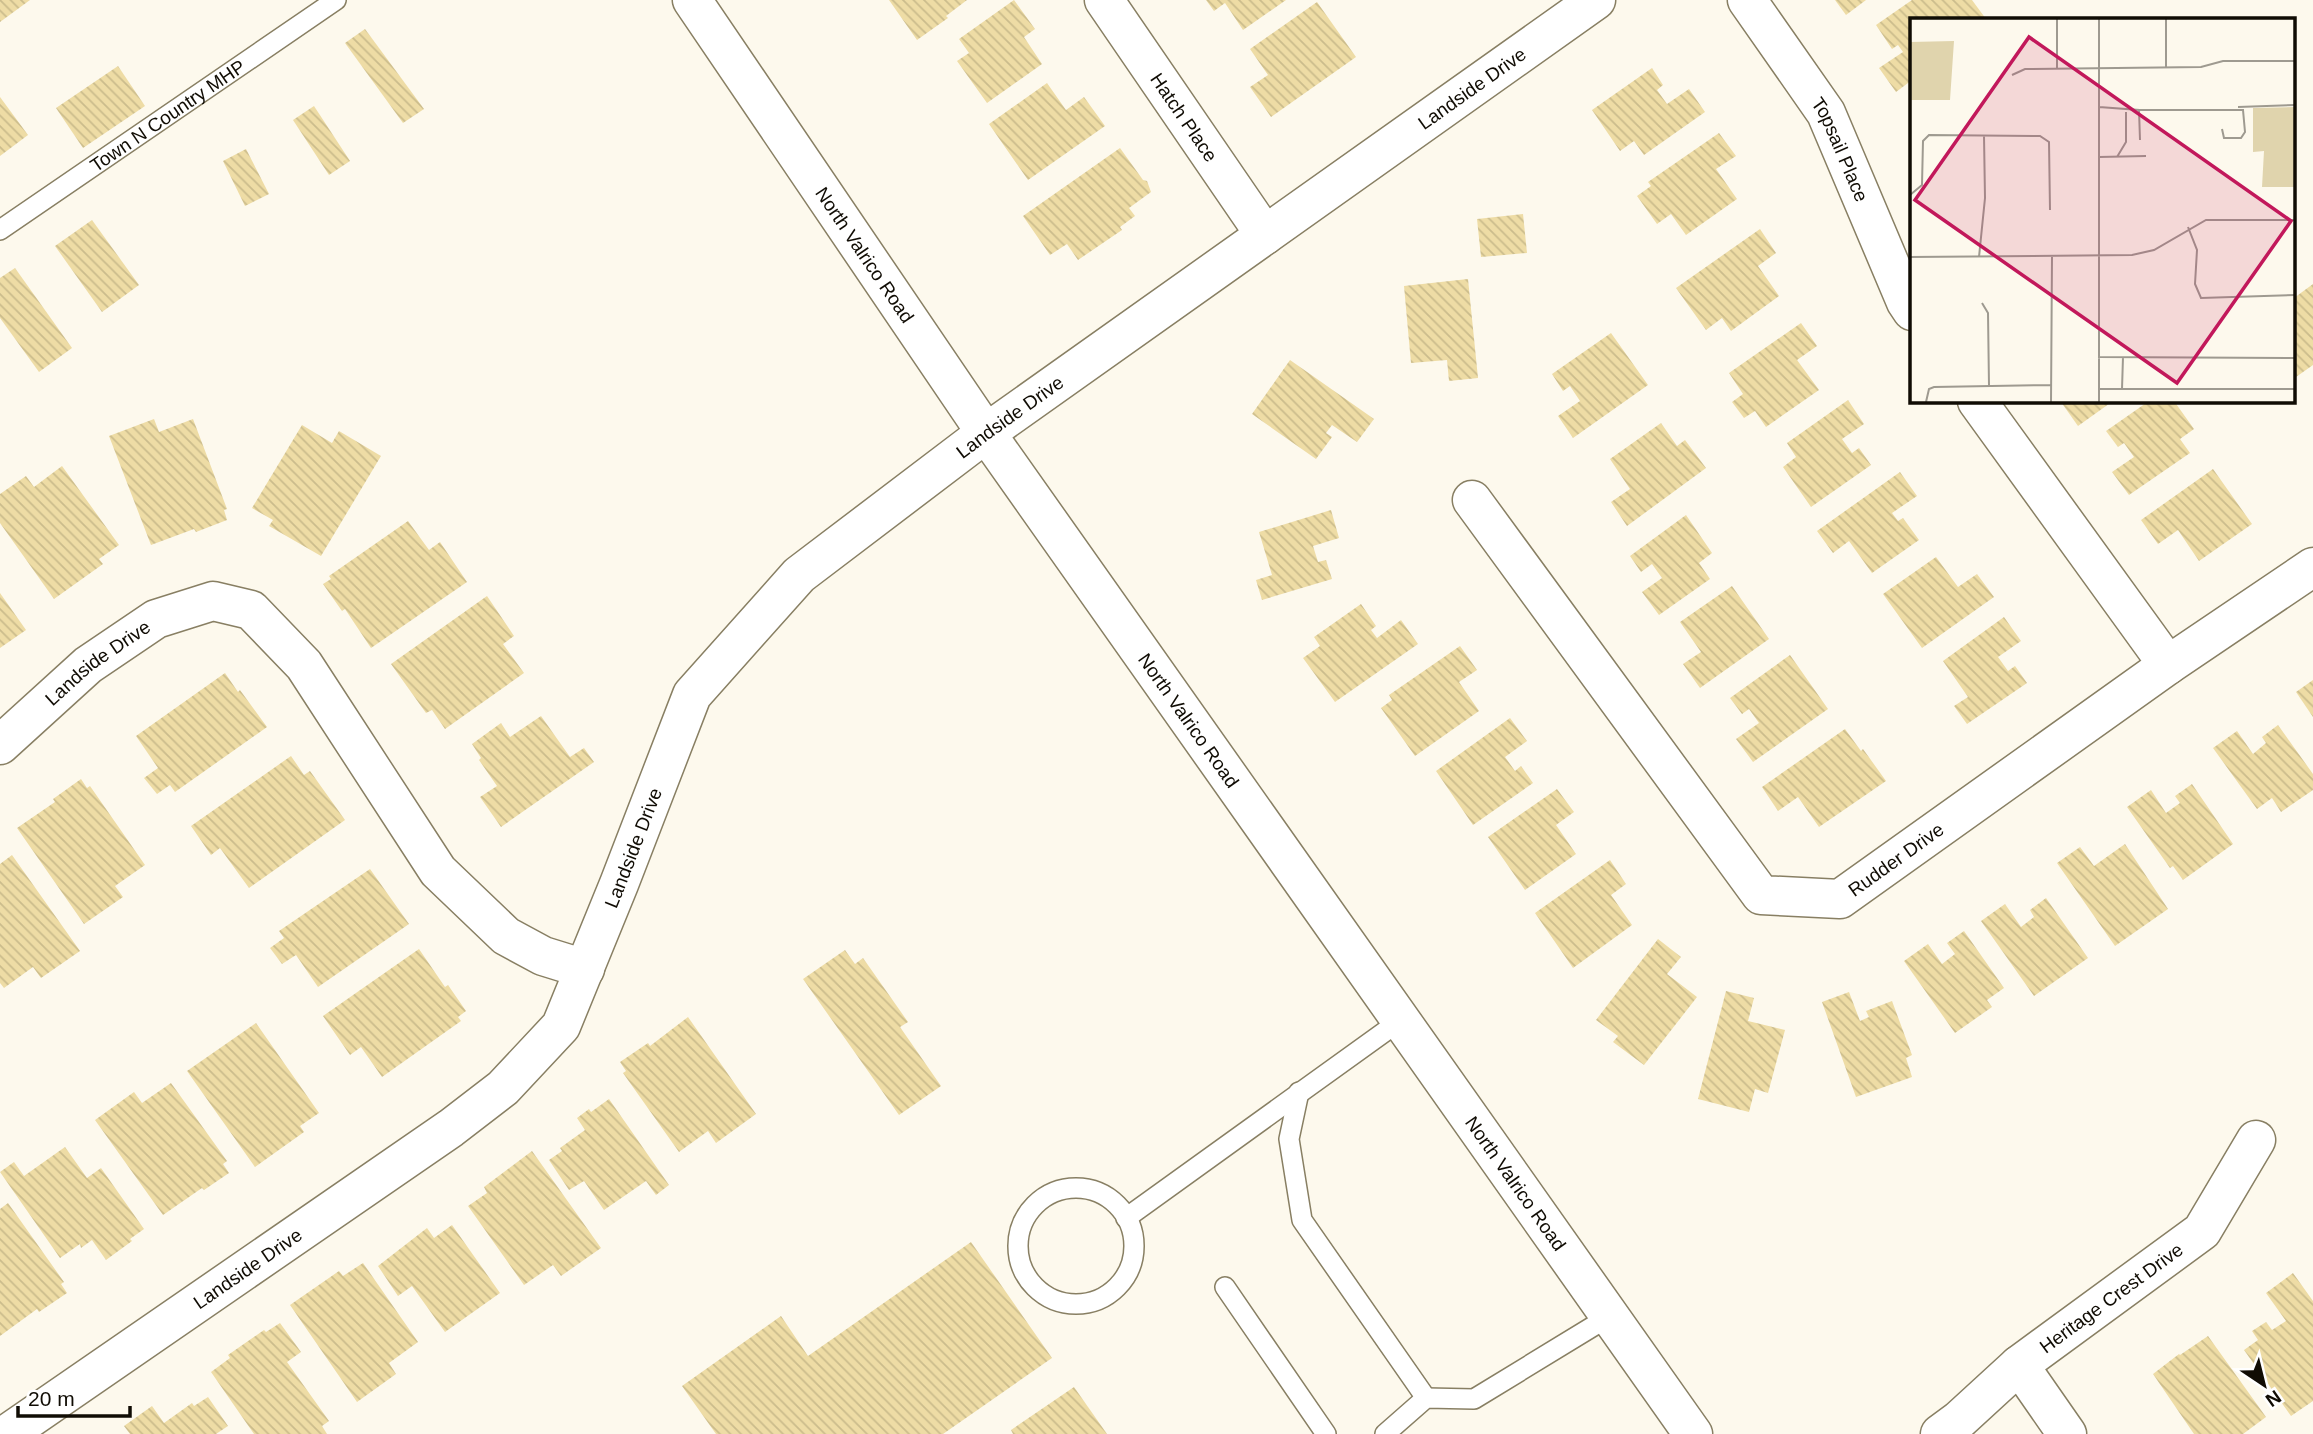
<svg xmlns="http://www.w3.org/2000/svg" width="2313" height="1434" font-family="Helvetica,sans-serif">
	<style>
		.building { fill: url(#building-back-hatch) }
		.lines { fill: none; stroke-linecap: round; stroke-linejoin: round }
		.lane-casing { stroke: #887f63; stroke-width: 22 }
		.street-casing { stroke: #887f63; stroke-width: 41 }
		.secondary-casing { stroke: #887f63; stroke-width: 41 }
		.lane { stroke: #fff; stroke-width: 19 }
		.street { stroke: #fff; stroke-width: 38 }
		.secondary { stroke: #fff; stroke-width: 38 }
		.labels { text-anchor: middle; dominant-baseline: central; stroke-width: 7; stroke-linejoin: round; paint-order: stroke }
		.street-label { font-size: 19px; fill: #100c04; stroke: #fff }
		.inset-road { fill: none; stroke: #9e9a90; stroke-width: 2 }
		.view { fill: #c2185b; fill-opacity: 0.15; stroke: #c2185b; stroke-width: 3.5 }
		.inset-edge { fill: none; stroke: #100c04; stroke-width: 3.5 }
	</style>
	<defs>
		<pattern id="building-back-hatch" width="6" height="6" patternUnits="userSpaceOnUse" patternTransform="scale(1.75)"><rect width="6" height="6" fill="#eedca5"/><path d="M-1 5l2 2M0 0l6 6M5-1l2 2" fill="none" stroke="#cbbc8c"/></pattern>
	</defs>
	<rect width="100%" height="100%" fill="#fdf9ed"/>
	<!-- building -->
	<g class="building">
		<polygon points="0,0 30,0 0,22"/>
		<polygon points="889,0 967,0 946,16 948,18 917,40"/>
		<polygon points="1014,0 1035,29 1024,37 1042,64 987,103 957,61 969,53 959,39"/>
		<polygon points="1206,0 1286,0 1243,30 1225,3 1214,11"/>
		<polygon points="1835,0 1866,0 1846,15"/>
		<polygon points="1912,0 1972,0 1986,19 1912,19 1912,80 1896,92 1879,68 1903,52 1898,45 1892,49 1876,25"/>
		<polygon points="1317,2 1356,57 1271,117 1250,87 1268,75 1250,49"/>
		<polygon points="365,29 424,109 403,123 345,43"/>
		<polygon points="118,66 145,106 83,148 56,108"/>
		<polygon points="1652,68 1663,85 1657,90 1667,104 1689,89 1705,112 1644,155 1634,141 1620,151 1592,110"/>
		<polygon points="1047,83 1066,110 1084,97 1105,126 1028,180 989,124"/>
		<polygon points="0,97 28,135 0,156"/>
		<polygon points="314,106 350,161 329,175 293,120"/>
		<polygon points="1719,133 1736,156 1716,169 1737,199 1686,235 1671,214 1657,224 1637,196 1651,186 1648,182"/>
		<polygon points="1120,148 1143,180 1147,181 1151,192 1129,208 1135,216 1120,227 1122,230 1078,260 1067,244 1050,255 1023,216"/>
		<polygon points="246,149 269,194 245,206 223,161"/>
		<polygon points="1523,214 1527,253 1481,257 1477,219"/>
		<polygon points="92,220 139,285 102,312 55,246"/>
		<polygon points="1760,229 1776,253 1758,266 1779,296 1731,331 1722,318 1706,330 1676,288"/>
		<polygon points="15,268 72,348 39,372 0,318 0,278"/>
		<polygon points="1468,279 1478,378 1449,381 1447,360 1411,363 1404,286"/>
		<polygon points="2313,284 2313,365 2296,377 2294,374 2294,298"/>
		<polygon points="1801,323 1817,346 1797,360 1819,390 1766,427 1755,411 1744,418 1732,402 1743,394 1729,373"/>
		<polygon points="1611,333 1648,385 1573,438 1558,416 1580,401 1570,386 1563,391 1552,374"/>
		<polygon points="1290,360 1374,419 1357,442 1332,425 1326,433 1332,437 1316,459 1252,414"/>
		<polygon points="1848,400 1864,424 1842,439 1852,453 1859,448 1871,465 1811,507 1783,467 1796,457 1787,443"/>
		<polygon points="2063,401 2113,401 2078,426 2061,402"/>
		<polygon points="2149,401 2174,401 2194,429 2180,439 2190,453 2129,495 2112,472 2134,457 2124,443 2118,447 2106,431"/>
		<polygon points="154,419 159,432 193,419 227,509 224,510 227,520 196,532 194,529 151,545 109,436"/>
		<polygon points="1661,423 1677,446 1685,440 1706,468 1627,526 1611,502 1630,489 1610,459"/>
		<polygon points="302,425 332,443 339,431 381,456 321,556 269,526 273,520 252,508"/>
		<polygon points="62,466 119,545 99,559 103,564 54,599 0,523 0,494 26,476 34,487"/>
		<polygon points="2213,469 2252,524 2199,561 2178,530 2158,544 2141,520"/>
		<polygon points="1900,472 1917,496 1892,513 1898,521 1903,518 1919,540 1872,573 1849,541 1833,553 1817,531"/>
		<polygon points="1331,510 1339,538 1313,546 1318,562 1326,560 1332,579 1262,600 1256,580 1272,575 1259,532"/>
		<polygon points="1686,515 1712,553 1699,563 1710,579 1659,615 1642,592 1662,578 1652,564 1641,572 1630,556"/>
		<polygon points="408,521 429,550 440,542 467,582 371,648 345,609 342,611 323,584 331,579 329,576"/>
		<polygon points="1936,557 1958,587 1977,574 1994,597 1922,648 1883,594"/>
		<polygon points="1732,586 1769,639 1700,688 1683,664 1701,652 1680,622"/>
		<polygon points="0,593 26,630 0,648"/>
		<polygon points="487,596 514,636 503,644 524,673 445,729 432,710 426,713 391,664"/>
		<polygon points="1361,604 1376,626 1371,630 1377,638 1401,620 1418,644 1335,702 1303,658 1320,646 1314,637"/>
		<polygon points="2004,617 2021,641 1998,657 2008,671 2015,666 2027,683 1967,724 1954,706 1968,697 1943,661"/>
		<polygon points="1460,646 1477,670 1459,682 1479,711 1415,756 1381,708 1392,700 1389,695"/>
		<polygon points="1790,655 1828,709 1753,762 1736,739 1759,723 1749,709 1742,714 1730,698"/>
		<polygon points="225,673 238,692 240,690 267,727 175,792 170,785 157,794 144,778 158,768 136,736"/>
		<polygon points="2313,680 2313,717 2296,692"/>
		<polygon points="541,716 570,757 584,748 594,762 501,827 480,797 497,786 479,760 481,758 472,744 501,723 510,737"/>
		<polygon points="1510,718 1527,741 1505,757 1515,771 1521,766 1533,783 1473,825 1436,771"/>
		<polygon points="2278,725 2313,774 2313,790 2281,812 2272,798 2257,809 2213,748 2237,731 2253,754 2266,743 2262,737"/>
		<polygon points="1845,729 1861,751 1863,749 1886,781 1819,827 1798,797 1778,811 1762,787"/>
		<polygon points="291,756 304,775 310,771 345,820 249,888 220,848 211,855 191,826"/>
		<polygon points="81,779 87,788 90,786 145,865 115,886 123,897 84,924 17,828 55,802 53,799"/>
		<polygon points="2192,784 2233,844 2183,880 2173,866 2170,868 2127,807 2151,790 2166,813 2180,803 2175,796"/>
		<polygon points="1557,789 1574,812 1556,825 1576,854 1525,890 1488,837"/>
		<polygon points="2125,844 2168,909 2115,946 2057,863 2080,847 2094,866"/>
		<polygon points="12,855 80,951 41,978 33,967 4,988 0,983 0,864"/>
		<polygon points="1610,860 1626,884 1611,895 1632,925 1573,968 1535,913"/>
		<polygon points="370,869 409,924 318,987 296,955 282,964 270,948 284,938 279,931"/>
		<polygon points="2046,898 2088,958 2034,996 1981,921 2005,904 2021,927 2034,917 2030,910"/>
		<polygon points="1964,931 2004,988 1987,1000 1992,1007 1955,1033 1904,961 1928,944 1942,964 1955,954 1947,943"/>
		<polygon points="1658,939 1681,957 1667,974 1697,997 1644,1065 1613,1042 1618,1036 1596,1020"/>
		<polygon points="419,949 445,987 448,985 466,1011 458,1017 461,1021 382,1077 361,1047 350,1055 323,1016"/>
		<polygon points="845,950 855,964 863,958 908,1022 900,1027 941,1086 899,1115 803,979"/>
		<polygon points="1726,991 1754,998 1748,1021 1785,1030 1768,1093 1755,1089 1749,1112 1698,1099"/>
		<polygon points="1849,992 1860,1021 1869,1017 1866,1011 1892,1001 1912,1055 1906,1058 1912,1077 1856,1097 1822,1002"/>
		<polygon points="688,1017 756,1114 716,1143 708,1131 679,1152 623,1073 626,1071 620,1062 648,1043 650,1046"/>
		<polygon points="256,1023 319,1113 300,1126 304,1132 255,1167 187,1071"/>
		<polygon points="171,1083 227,1161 223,1164 229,1173 204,1190 202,1188 163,1215 95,1120 134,1092 142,1103"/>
		<polygon points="609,1099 669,1185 656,1195 646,1181 604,1210 584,1181 569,1190 549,1160 562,1151 560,1148 585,1130 577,1118 589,1109 591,1112"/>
		<polygon points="65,1147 87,1178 101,1168 144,1229 130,1239 132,1241 106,1260 92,1240 81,1248 80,1244 60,1258 0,1172 14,1162 24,1176"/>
		<polygon points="532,1151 601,1248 561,1276 553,1265 524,1285 468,1206 487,1193 484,1187"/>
		<polygon points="8,1203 64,1282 61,1284 67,1293 39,1312 37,1309 0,1336 0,1209"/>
		<polygon points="452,1225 500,1293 445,1332 412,1286 398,1296 378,1266 427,1228 434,1238"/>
		<polygon points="971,1242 1052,1358 943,1434 716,1434 682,1386 781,1316 808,1356"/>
		<polygon points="363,1263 418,1342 389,1363 396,1374 357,1402 290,1305 339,1271 343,1276"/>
		<polygon points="2293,1273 2313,1301 2313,1401 2291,1416 2244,1350 2258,1340 2252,1331 2266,1322 2272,1330 2286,1321 2266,1293"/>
		<polygon points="280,1323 301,1352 287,1362 329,1421 322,1426 327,1434 254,1434 211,1372 230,1358 228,1355 264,1330 266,1332"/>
		<polygon points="2208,1336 2266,1417 2243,1434 2194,1434 2153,1374 2179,1354 2180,1355"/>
		<polygon points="1074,1387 1107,1434 1013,1434 1011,1430"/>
		<polygon points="208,1397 228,1426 216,1434 130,1434 124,1426 152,1406 164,1423 192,1403 194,1406"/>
	</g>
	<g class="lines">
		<!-- lane casing -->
		<g class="lane-casing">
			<g id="lane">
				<path id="s1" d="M0,230L336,0"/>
				<polyline points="1299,1092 1289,1139 1302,1220 1426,1398"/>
				<circle cx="1076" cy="1246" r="58"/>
				<polyline points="1126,1218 1401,1020"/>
				<polyline points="1225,1287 1326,1434"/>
				<polyline points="1385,1434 1426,1398 1474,1399 1610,1316"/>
			</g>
		</g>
		<!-- street casing -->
		<g class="street-casing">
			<g id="street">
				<path id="s2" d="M1104,0L1265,235"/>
				<path id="s3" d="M1747,0L1826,113L1906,302L1912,311"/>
				<polyline points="1977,401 2168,665"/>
				<path id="s4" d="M1472,500L1761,895L1840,899L2168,665L2313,567"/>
				<path id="s5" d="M0,745L88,665L156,619L213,601L251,610L304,665L438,871L506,936L543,956L585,969"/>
				<polyline points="2019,1365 2067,1434"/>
				<path id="s6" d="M7,1434L451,1128L503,1088L561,1026L619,884L692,695L799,575L986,433L1596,0"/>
				<path id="s7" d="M1940,1434L1959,1420L2019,1365L2202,1231L2256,1140"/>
			</g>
		</g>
		<!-- secondary casing -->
		<g class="secondary-casing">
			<g id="secondary">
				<path id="s8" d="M692,0L986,433L1693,1434"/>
			</g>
		</g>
		<!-- lane -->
		<use href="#lane" class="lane"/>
		<!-- street -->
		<use href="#street" class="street"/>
		<!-- secondary -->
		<use href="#secondary" class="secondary"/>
	</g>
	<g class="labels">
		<!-- street labels -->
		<g class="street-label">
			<text stroke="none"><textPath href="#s6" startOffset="2037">Landside Drive</textPath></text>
			<text stroke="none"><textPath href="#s1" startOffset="203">Town N Country MHP</textPath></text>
			<text stroke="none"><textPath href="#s2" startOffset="142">Hatch Place</textPath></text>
			<text stroke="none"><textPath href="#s3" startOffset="177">Topsail Place</textPath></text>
			<text stroke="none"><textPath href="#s8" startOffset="308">North Valrico Road</textPath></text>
			<text stroke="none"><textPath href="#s6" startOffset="1470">Landside Drive</textPath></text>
			<text stroke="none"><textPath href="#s5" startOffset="128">Landside Drive</textPath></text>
			<text stroke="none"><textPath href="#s8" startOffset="875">North Valrico Road</textPath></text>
			<text stroke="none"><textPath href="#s6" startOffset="882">Landside Drive</textPath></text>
			<text stroke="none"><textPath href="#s4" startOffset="637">Rudder Drive</textPath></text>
			<text stroke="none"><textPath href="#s8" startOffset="1442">North Valrico Road</textPath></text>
			<text stroke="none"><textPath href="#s6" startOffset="292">Landside Drive</textPath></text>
			<text stroke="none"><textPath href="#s7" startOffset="219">Heritage Crest Drive</textPath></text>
		</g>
	</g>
	<!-- overview -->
	<g transform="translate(1910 18)">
		<rect width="385" height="385" fill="#fdf9ed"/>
		<path d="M44,23L40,82H0V24ZM385,89V169H352L354,133L343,134V90Z" fill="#e0d4ad"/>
		<path class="inset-road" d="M256,49V1M147,51V1M102,57L115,51L291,49L313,43H385M189,89L229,92L230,122M328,89L385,87M229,92H333L335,114L331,120H314L312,111M189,139L236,138M207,139L216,124V94M0,177L12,167L13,123L19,117L130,118L139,124L140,192M278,209L287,232L285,266L291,280L385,277M0,239L222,237L244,232L296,202H385M69,239L75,180L74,118M72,285L78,295L79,368M188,339L385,340M189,371H385M212,371L213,339M16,384L19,371L24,369L141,367M141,384L142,238M189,384V1"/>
		<path class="view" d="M119,19L381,203L267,365L5,182Z"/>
		<rect width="385" height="385" class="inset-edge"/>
	</g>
	<!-- north arrow -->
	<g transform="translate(2264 1385) rotate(145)" stroke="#ffffff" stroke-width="5" paint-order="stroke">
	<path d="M0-5L12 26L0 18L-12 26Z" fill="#100c04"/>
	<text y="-10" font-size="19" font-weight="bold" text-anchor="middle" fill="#100c04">N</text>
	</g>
	<!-- scale -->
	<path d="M18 1406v10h112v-10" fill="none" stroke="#100c04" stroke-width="3.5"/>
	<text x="28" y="1406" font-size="21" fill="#100c04" stroke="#ffffff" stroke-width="5" paint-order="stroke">20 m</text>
</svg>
